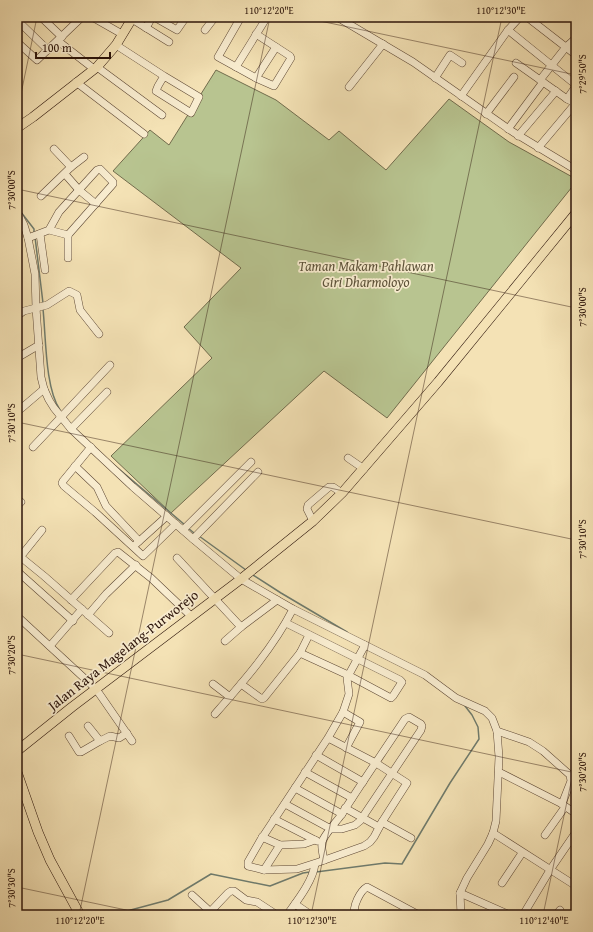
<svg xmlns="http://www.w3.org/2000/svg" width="593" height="932" font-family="'Gentium Book Plus',serif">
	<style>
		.green { fill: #b8c490; stroke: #726c4d }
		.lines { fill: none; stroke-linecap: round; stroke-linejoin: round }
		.stream { stroke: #6f7a6b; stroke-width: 1.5 }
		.minor-casing { stroke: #5e4835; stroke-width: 8 }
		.major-casing { stroke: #2c140a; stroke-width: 10 }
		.minor { stroke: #f8eccf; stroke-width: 7 }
		.major { stroke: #f4e2b5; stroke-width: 9 }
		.ticks { fill: none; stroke: #2c140a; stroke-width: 1; stroke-opacity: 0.45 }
		.labels { text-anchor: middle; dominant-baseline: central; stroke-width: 3.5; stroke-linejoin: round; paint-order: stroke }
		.park-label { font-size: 14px; font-style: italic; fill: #5d5239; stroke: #f8eccf }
		.street-label { font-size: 14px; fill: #2c140a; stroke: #f8eccf }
		.neatline { fill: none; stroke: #2c140a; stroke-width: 1.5 }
		.ticks-label { font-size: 10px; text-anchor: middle; fill: #2c140a }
	</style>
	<rect width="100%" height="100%" fill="#f4e2b5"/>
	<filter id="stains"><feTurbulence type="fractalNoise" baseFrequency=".005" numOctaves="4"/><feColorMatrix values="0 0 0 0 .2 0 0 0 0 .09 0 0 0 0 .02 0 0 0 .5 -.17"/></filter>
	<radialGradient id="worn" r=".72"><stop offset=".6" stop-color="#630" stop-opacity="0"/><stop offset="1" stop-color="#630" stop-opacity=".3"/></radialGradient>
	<!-- green -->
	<polygon class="green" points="216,70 276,100 329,140 339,131 386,170 449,99 509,142 576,179 576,182 387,418 324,371 171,513 111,456 212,358 184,327 241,268 113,171 150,130 169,145"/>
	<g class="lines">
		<!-- stream -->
		<g class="stream">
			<polyline points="17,207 34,229 34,233"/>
			<polyline points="35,237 43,303"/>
			<path d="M43,309C46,337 45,388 60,410"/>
			<polyline points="113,464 185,525"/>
			<polyline points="188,528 194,533"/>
			<polyline points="199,536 246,570"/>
			<polyline points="253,575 281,593 347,632"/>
			<polyline points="316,872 385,863 402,864 450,783 479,739 478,727 472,715 465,706"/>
			<polyline points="112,915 168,900 211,874 270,886 303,873 310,872"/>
		</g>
		<!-- minor casing -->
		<g class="minor-casing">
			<g id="minor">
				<polyline points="41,17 62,37"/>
				<polyline points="92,17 122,34"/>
				<polyline points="241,17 218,57 256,78 274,86 291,58 290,56 256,34"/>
				<polyline points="337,17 413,62 513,132 576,170"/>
				<polyline points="527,17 576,55"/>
				<polyline points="132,19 169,42"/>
				<polyline points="17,20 48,50"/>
				<polyline points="146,28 151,19 154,17 177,30 186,17"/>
				<polyline points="205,30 215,17"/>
				<polyline points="508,30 576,85"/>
				<polyline points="58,41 94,69"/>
				<polyline points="17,42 37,60 82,17"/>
				<polyline points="116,45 164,76 158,86 156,91 191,113 199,97 164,76"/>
				<polyline points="516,63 567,99"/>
				<polyline points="97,67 162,115"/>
				<polyline points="236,67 267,17"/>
				<polyline points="256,78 276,47"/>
				<polyline points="435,78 450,55 462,63"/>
				<polyline points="540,80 566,47 576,38"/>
				<polyline points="76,82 144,134"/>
				<polyline points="349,87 383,44"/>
				<polyline points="461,96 508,30 520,17"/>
				<polyline points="571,101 567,99 576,86"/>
				<polyline points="486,114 514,77"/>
				<polyline points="508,129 543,82"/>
				<polyline points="518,136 556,91"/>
				<polyline points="538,148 575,104"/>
				<polyline points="54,149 71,167"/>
				<polyline points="65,174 79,190 96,204"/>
				<polyline points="41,196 71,167 84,157"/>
				<polyline points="17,212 24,225 28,238 35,274 36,308 41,377 44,389 49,400 54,408 71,429 133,487 193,539 241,579 293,609 425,675 456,698 485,711 492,718 497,731 499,757 496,821 493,833 488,844 467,878 460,893 461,915"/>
				<polyline points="40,234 45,270"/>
				<polyline points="68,235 68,258"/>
				<polyline points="28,238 49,230 59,212 97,170 100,169 113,182 113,184 68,235 49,230"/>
				<polyline points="17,316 24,311 47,305 69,291 77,295 80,310 99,334"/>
				<polyline points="17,358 39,345"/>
				<polyline points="17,412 44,389"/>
				<polyline points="71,429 107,392"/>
				<polyline points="33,447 110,365"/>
				<polyline points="91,447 63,481 62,483 64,486 95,512 143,556 176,524"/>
				<polyline points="348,458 364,469"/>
				<polyline points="75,466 97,487 106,506 139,541"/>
				<polyline points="17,506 21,502"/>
				<polyline points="313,521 307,509 308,505 329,487 333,487 342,493"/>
				<polyline points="183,530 251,462"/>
				<polyline points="193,539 258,472"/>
				<polyline points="136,544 167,516"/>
				<polyline points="17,554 44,576 109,633"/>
				<polyline points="177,558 241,627 277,600"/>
				<polyline points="17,561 42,530"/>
				<polyline points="17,571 73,621"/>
				<polyline points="71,600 115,553 118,552 151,578 191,616"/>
				<polyline points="88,615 106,594 136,565"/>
				<polyline points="17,616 96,689 132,741"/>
				<polyline points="286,623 400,680 402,682 393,696 391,698 348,675 300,653"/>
				<polyline points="225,641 241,627"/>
				<polyline points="50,646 82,609"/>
				<polyline points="213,684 230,697"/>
				<polyline points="241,684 259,697 262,699 264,698 300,653 309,635"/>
				<polyline points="343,712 360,722 346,748"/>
				<path d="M215,714C244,681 273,648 293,609"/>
				<polyline points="88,726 100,741 110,736 119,738 127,733"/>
				<polyline points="497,731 529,742 543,751 570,775 571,781 562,804"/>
				<polyline points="69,736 79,752 81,752 100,741"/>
				<polyline points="328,738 376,763 407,783 382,822 374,837 370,842 364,846 319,862 297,869 264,870 248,866 248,862 260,841 328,738 343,712 349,694 347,678 365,645"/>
				<polyline points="316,755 363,782"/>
				<polyline points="305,772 352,798"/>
				<polyline points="499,772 562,804 576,814"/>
				<polyline points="295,788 342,814"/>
				<path d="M285,804L331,829H342L355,825L360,821L421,730L422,726L421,724L409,717L405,719C384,751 362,782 342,814C337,821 324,835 322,842C321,847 323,855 324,860"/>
				<polyline points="345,808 379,827"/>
				<polyline points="274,819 317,841"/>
				<polyline points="382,822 411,838"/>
				<polyline points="493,833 576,886"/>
				<polyline points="545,835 565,807"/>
				<polyline points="262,837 280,845 304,844 315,840"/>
				<polyline points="264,870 280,845"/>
				<polyline points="502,883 522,853"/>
				<polyline points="460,893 510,915"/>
				<polyline points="192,895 214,915"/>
				<polyline points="295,904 311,915"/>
				<polyline points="210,912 228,893 231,891 234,891 246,900 257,902 277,915"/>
				<path d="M287,915C297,901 313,881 315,864"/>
				<path d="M355,915C352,907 360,891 367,887L419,915"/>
				<polyline points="523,915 550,870 576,832"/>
				<polyline points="556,915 560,910"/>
			</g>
		</g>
		<!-- major casing -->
		<g class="major-casing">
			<g id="major">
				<polyline points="17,128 33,117 97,67 116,45 133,17"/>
				<polyline points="17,751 72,707 241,579 313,521 342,493 438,382 576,213"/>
				<polyline points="17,772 38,832 50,860 80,915"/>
			</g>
		</g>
		<!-- minor -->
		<use href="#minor" class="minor"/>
		<!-- major -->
		<use href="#major" class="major"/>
	</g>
	<!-- ticks -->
	<path class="ticks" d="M301,17L576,75M17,113L37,17M17,189L576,308M17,422L576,540M17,654L576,773M17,887L150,915M79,915L270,17M311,915L502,17M543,915L576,759"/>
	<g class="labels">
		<!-- park labels -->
		<g class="park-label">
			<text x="366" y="266">Taman Makam Pahlawan<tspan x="366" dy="16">Giri Dharmoloyo</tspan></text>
		</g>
		<!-- street labels -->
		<g class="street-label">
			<text transform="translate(123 650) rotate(-38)">Jalan Raya Magelang-Purworejo</text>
		</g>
	</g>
	<!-- margin -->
	<rect width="593" height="932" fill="none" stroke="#f4e2b5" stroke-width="44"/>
	<!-- scale -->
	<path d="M36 52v6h74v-6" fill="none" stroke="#2c140a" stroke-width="2"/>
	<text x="42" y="52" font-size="12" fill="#2c140a" stroke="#f8eccf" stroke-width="3" paint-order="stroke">100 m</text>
	<rect x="22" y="22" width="549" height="888" class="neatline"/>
	<g class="ticks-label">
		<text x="269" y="14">110°12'20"E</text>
		<text x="501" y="14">110°12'30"E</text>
		<text transform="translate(582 74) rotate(-90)" y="4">7°29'50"S</text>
		<text transform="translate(11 190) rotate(-90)" y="4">7°30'00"S</text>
		<text transform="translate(582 307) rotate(-90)" y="4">7°30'00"S</text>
		<text transform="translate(11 423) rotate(-90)" y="4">7°30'10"S</text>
		<text transform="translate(582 539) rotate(-90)" y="4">7°30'10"S</text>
		<text transform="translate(11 655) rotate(-90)" y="4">7°30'20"S</text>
		<text transform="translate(582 772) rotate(-90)" y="4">7°30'20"S</text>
		<text transform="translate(11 888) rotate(-90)" y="4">7°30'30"S</text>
		<text x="80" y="924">110°12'20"E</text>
		<text x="312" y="924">110°12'30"E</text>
		<text x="544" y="924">110°12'40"E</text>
	</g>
	<rect width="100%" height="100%" filter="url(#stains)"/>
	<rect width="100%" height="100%" fill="url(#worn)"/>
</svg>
